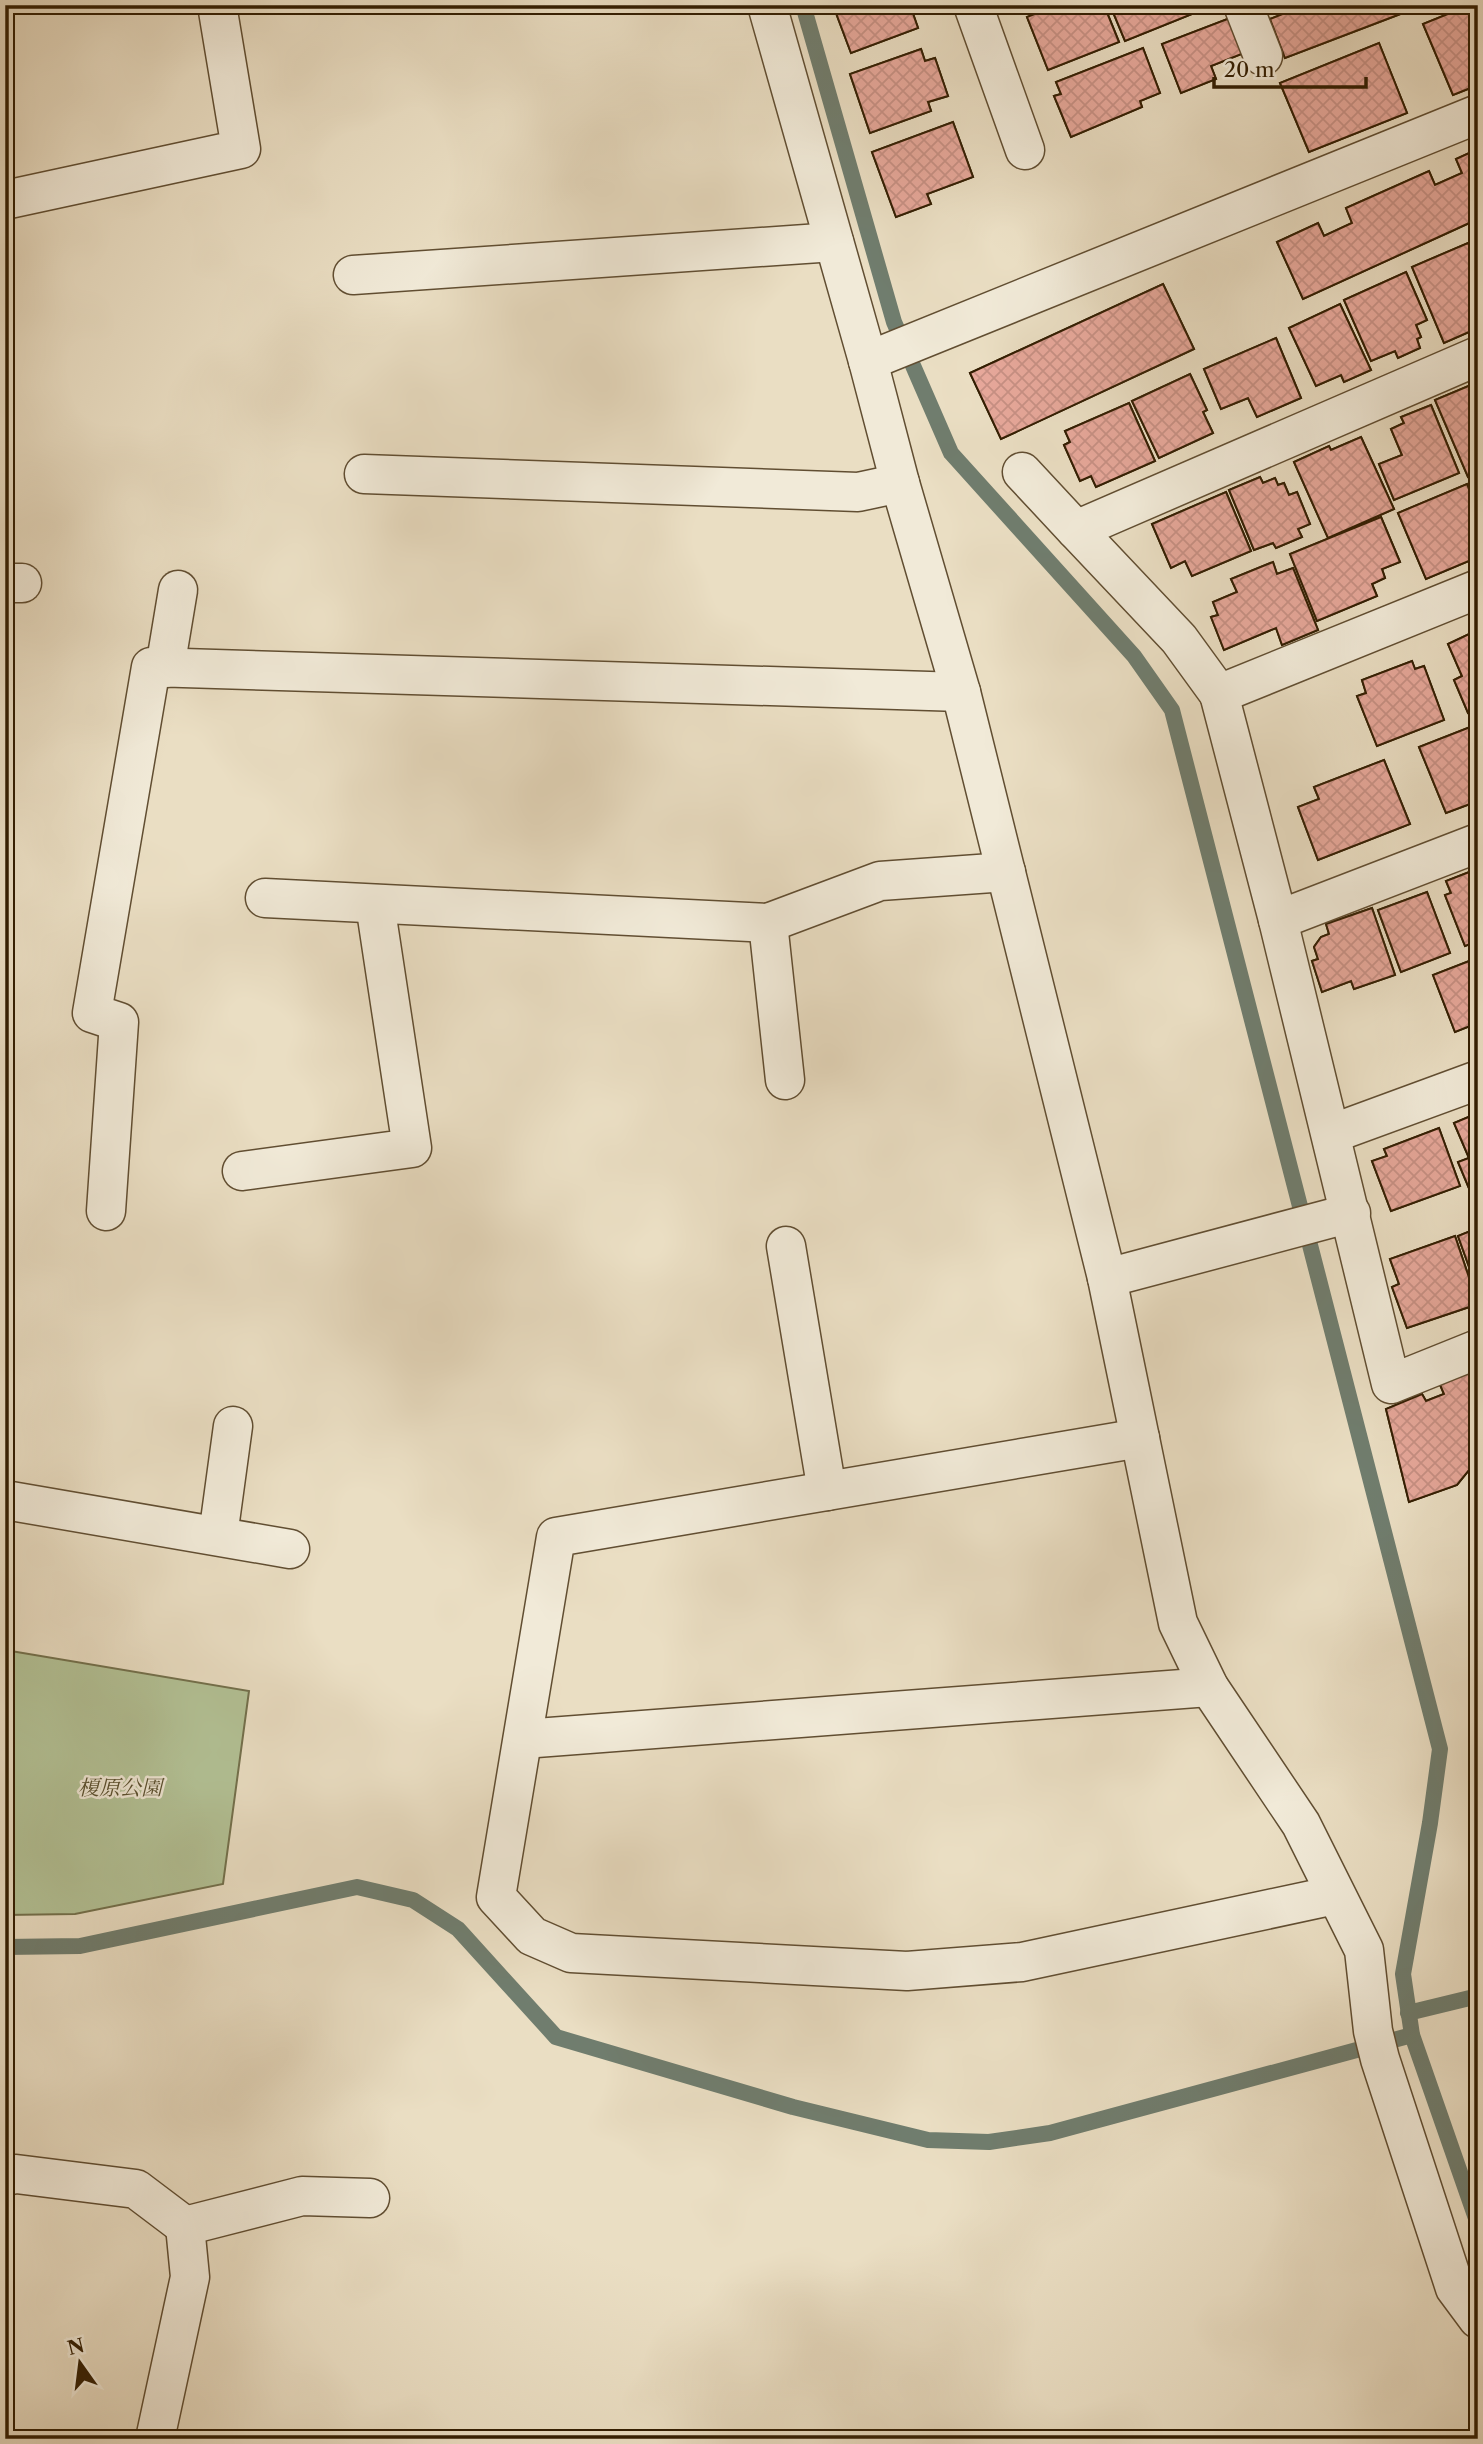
<svg xmlns="http://www.w3.org/2000/svg" width="1483" height="2444" font-family="'Libre Caslon Text','Noto Serif JP',serif">
	<style>
		.park { fill: #b3c296; stroke: #73704c; stroke-width: 2 }
		.lines { fill: none; stroke-linecap: round; stroke-linejoin: round }
		.stream { stroke: #707d6e; stroke-width: 16 }
		.building { fill: url(#building-cross-hatch); stroke: #331e02; stroke-width: 2 }
		.minor-casing { stroke: #614e32; stroke-width: 41 }
		.minor { stroke: #f1ead8; stroke-width: 38 }
		.labels { text-anchor: middle; dominant-baseline: central; stroke-width: 5; stroke-linejoin: round; paint-order: stroke }
		.park-label { font-size: 21px; font-style: italic; fill: #594f2e; stroke: #f1ead8 }
	</style>
	<defs>
		<pattern id="building-cross-hatch" width="8" height="8" patternUnits="userSpaceOnUse" patternTransform="scale(1.75)"><rect width="8" height="8" fill="#e7a89b"/><path d="M0 0l8 8M0 8l8-8" fill="none" stroke="#c79084"/></pattern>
	</defs>
	<rect width="100%" height="100%" fill="#eadec3"/>
	<filter id="stains"><feTurbulence type="fractalNoise" baseFrequency=".00286" numOctaves="4"/><feColorMatrix values="0 0 0 0 .2 0 0 0 0 .09 0 0 0 0 .02 0 0 0 .5 -.17"/></filter>
	<radialGradient id="worn" r=".72"><stop offset=".6" stop-color="#630" stop-opacity="0"/><stop offset="1" stop-color="#630" stop-opacity=".3"/></radialGradient>
	<!-- park -->
	<polygon class="park" points="5,1650 249,1691 223,1884 75,1914 5,1915"/>
	<g class="lines">
		<!-- stream -->
		<g class="stream">
			<polyline points="803,5 894,322 951,453 1134,656 1172,710 1440,1749 1430,1823 1403,1974 1412,2035 1478,2224"/>
			<polyline points="5,1947 80,1946 357,1887 413,1900 458,1929 556,2037 793,2107 928,2140 989,2142 1050,2133 1412,2035"/>
			<polyline points="1408,2013 1478,1996"/>
		</g>
	</g>
	<!-- building -->
	<g class="building">
		<polygon points="833,5 910,5 918,28 851,53"/>
		<polygon points="833,5 910,5 918,28 851,53"/>
		<polygon points="1057,5 1104,5 1119,42 1048,70 1027,17"/>
		<polygon points="1057,5 1104,5 1119,42 1048,70 1027,17"/>
		<polygon points="1110,5 1206,5 1207,8 1125,41"/>
		<polygon points="1110,5 1206,5 1207,8 1125,41"/>
		<polygon points="1305,5 1424,5 1285,58 1270,19"/>
		<polygon points="1305,5 1424,5 1285,58 1270,19"/>
		<polygon points="1470,5 1478,5 1478,85 1453,95 1423,24"/>
		<polygon points="1470,5 1478,5 1478,85 1453,95 1423,24"/>
		<polygon points="1230,18 1244,53 1211,66 1216,79 1181,93 1162,44"/>
		<polygon points="1230,18 1244,53 1211,66 1216,79 1181,93 1162,44"/>
		<polygon points="1379,43 1407,113 1309,152 1280,83"/>
		<polygon points="1379,43 1407,113 1309,152 1280,83"/>
		<polygon points="1143,48 1160,93 1140,101 1142,107 1071,137 1054,96 1061,94 1056,82"/>
		<polygon points="1143,48 1160,93 1140,101 1142,107 1071,137 1054,96 1061,94 1056,82"/>
		<polygon points="921,49 925,61 935,58 948,96 928,102 931,111 870,133 850,74"/>
		<polygon points="921,49 925,61 935,58 948,96 928,102 931,111 870,133 850,74"/>
		<polygon points="953,122 973,177 927,194 931,204 896,217 872,152"/>
		<polygon points="953,122 973,177 927,194 931,204 896,217 872,152"/>
		<polygon points="1478,149 1478,219 1303,299 1277,242 1318,223 1324,236 1352,223 1346,208 1429,171 1435,185 1462,173 1456,159"/>
		<polygon points="1478,149 1478,219 1303,299 1277,242 1318,223 1324,236 1352,223 1346,208 1429,171 1435,185 1462,173 1456,159"/>
		<polygon points="1468,243 1478,264 1478,328 1444,343 1412,267"/>
		<polygon points="1468,243 1478,264 1478,328 1444,343 1412,267"/>
		<polygon points="1406,272 1427,320 1416,325 1421,337 1417,339 1420,348 1398,358 1395,351 1371,361 1344,300"/>
		<polygon points="1406,272 1427,320 1416,325 1421,337 1417,339 1420,348 1398,358 1395,351 1371,361 1344,300"/>
		<polygon points="1163,284 1194,349 1001,439 970,373"/>
		<polygon points="1163,284 1194,349 1001,439 970,373"/>
		<polygon points="1340,304 1371,370 1344,382 1341,375 1316,386 1289,328"/>
		<polygon points="1340,304 1371,370 1344,382 1341,375 1316,386 1289,328"/>
		<polygon points="1276,338 1301,398 1257,417 1248,398 1221,409 1204,369"/>
		<polygon points="1276,338 1301,398 1257,417 1248,398 1221,409 1204,369"/>
		<polygon points="1190,374 1207,410 1203,412 1213,433 1159,458 1132,401"/>
		<polygon points="1190,374 1207,410 1203,412 1213,433 1159,458 1132,401"/>
		<polygon points="1478,382 1478,473 1468,477 1435,400"/>
		<polygon points="1478,382 1478,473 1468,477 1435,400"/>
		<polygon points="1129,403 1155,461 1096,487 1091,476 1080,481 1064,445 1070,442 1065,431"/>
		<polygon points="1129,403 1155,461 1096,487 1091,476 1080,481 1064,445 1070,442 1065,431"/>
		<polygon points="1431,405 1459,473 1394,500 1379,464 1402,455 1391,429 1404,423 1401,417"/>
		<polygon points="1431,405 1459,473 1394,500 1379,464 1402,455 1391,429 1404,423 1401,417"/>
		<polygon points="1361,437 1394,509 1328,538 1294,462 1329,446 1331,450"/>
		<polygon points="1361,437 1394,509 1328,538 1294,462 1329,446 1331,450"/>
		<polygon points="1260,477 1263,483 1275,478 1278,485 1284,483 1289,495 1297,492 1310,524 1298,529 1302,537 1276,548 1273,543 1254,550 1229,490"/>
		<polygon points="1260,477 1263,483 1275,478 1278,485 1284,483 1289,495 1297,492 1310,524 1298,529 1302,537 1276,548 1273,543 1254,550 1229,490"/>
		<polygon points="1467,484 1478,512 1478,523 1476,524 1478,551 1474,553 1476,558 1426,579 1398,513"/>
		<polygon points="1467,484 1478,512 1478,523 1476,524 1478,551 1474,553 1476,558 1426,579 1398,513"/>
		<polygon points="1226,492 1251,551 1192,576 1185,561 1171,568 1152,524"/>
		<polygon points="1226,492 1251,551 1192,576 1185,561 1171,568 1152,524"/>
		<polygon points="1381,517 1400,562 1382,569 1385,578 1372,584 1377,596 1317,621 1290,554"/>
		<polygon points="1381,517 1400,562 1382,569 1385,578 1372,584 1377,596 1317,621 1290,554"/>
		<polygon points="1273,562 1277,574 1293,568 1318,630 1282,645 1276,628 1224,650 1211,617 1218,615 1213,602 1237,592 1231,579"/>
		<polygon points="1273,562 1277,574 1293,568 1318,630 1282,645 1276,628 1224,650 1211,617 1218,615 1213,602 1237,592 1231,579"/>
		<polygon points="1469,634 1472,641 1478,639 1478,709 1468,713 1454,680 1462,676 1448,644"/>
		<polygon points="1469,634 1472,641 1478,639 1478,709 1468,713 1454,680 1462,676 1448,644"/>
		<polygon points="1412,661 1415,669 1424,666 1444,720 1377,746 1357,696 1366,693 1362,680"/>
		<polygon points="1412,661 1415,669 1424,666 1444,720 1377,746 1357,696 1366,693 1362,680"/>
		<polygon points="1478,724 1478,801 1446,813 1419,747"/>
		<polygon points="1478,724 1478,801 1446,813 1419,747"/>
		<polygon points="1384,760 1410,824 1318,860 1298,807 1319,799 1314,787"/>
		<polygon points="1384,760 1410,824 1318,860 1298,807 1319,799 1314,787"/>
		<polygon points="1477,869 1478,941 1465,946 1445,895 1451,893 1446,881"/>
		<polygon points="1477,869 1478,941 1465,946 1445,895 1451,893 1446,881"/>
		<polygon points="1427,892 1450,953 1401,972 1378,910"/>
		<polygon points="1427,892 1450,953 1401,972 1378,910"/>
		<polygon points="1372,908 1395,975 1354,989 1351,981 1322,992 1312,961 1318,959 1314,947 1321,937 1329,934 1326,924"/>
		<polygon points="1372,908 1395,975 1354,989 1351,981 1322,992 1312,961 1318,959 1314,947 1321,937 1329,934 1326,924"/>
		<polygon points="1477,958 1478,1033 1475,1024 1455,1032 1433,975"/>
		<polygon points="1477,958 1478,1033 1475,1024 1455,1032 1433,975"/>
		<polygon points="1478,1113 1478,1196 1473,1198 1458,1162 1469,1158 1454,1123"/>
		<polygon points="1478,1113 1478,1196 1473,1198 1458,1162 1469,1158 1454,1123"/>
		<polygon points="1439,1128 1460,1186 1391,1211 1372,1161 1387,1156 1384,1149"/>
		<polygon points="1439,1128 1460,1186 1391,1211 1372,1161 1387,1156 1384,1149"/>
		<polygon points="1478,1228 1478,1292 1458,1236"/>
		<polygon points="1478,1228 1478,1292 1458,1236"/>
		<polygon points="1455,1236 1478,1304 1407,1328 1392,1287 1399,1284 1390,1259"/>
		<polygon points="1455,1236 1478,1304 1407,1328 1392,1287 1399,1284 1390,1259"/>
		<polygon points="1478,1369 1478,1459 1457,1485 1409,1502 1386,1409 1422,1394 1426,1401 1444,1394 1438,1380"/>
		<polygon points="1478,1369 1478,1459 1457,1485 1409,1502 1386,1409 1422,1394 1426,1401 1444,1394 1438,1380"/>
	</g>
	<g class="lines">
		<!-- minor casing -->
		<g class="minor-casing">
			<g id="minor">
				<polyline points="767,5 868,361 900,483 961,692 1107,1278 1178,1623 1209,1687 1301,1824 1364,1950 1373,2031 1380,2059 1455,2288 1478,2319"/>
				<polyline points="973,5 1025,150"/>
				<polyline points="1243,5 1263,56"/>
				<polyline points="5,200 241,149 217,5"/>
				<polyline points="353,275 834,242"/>
				<polyline points="1478,356 1076,530 1179,639 1219,694 1478,589"/>
				<polyline points="868,361 1478,114"/>
				<polyline points="1022,472 1076,530"/>
				<polyline points="364,474 858,492 900,483"/>
				<polyline points="5,583 22,583"/>
				<polyline points="165,668 178,590"/>
				<polyline points="1219,694 1278,920 1478,843"/>
				<polyline points="265,898 768,923 880,881 1006,872"/>
				<polyline points="1278,920 1391,1384 1478,1349"/>
				<polyline points="768,923 785,1080"/>
				<polyline points="1331,1134 1478,1080"/>
				<polyline points="242,1171 412,1148 375,904"/>
				<polyline points="106,1211 119,1022 92,1013 151,667 961,692"/>
				<polyline points="786,1246 827,1491"/>
				<polyline points="1107,1278 1351,1213"/>
				<polyline points="1140,1438 556,1537 496,1897 532,1936 571,1953 907,1971 1022,1962 1335,1895"/>
				<polyline points="5,1500 290,1549"/>
				<polyline points="218,1536 233,1426"/>
				<polyline points="523,1739 1209,1687"/>
				<polyline points="5,2176 16,2174 136,2189 185,2226"/>
				<polyline points="155,2439 190,2277 185,2226 302,2196 370,2198"/>
			</g>
		</g>
		<!-- minor -->
		<use href="#minor" class="minor"/>
	</g>
	<g class="labels">
		<!-- park labels -->
		<g class="park-label">
			<text x="120" y="1787">榎原公園</text>
		</g>
	</g>
	<!-- margin -->
	<rect width="1483" height="2444" fill="none" stroke="#eadec3" stroke-width="28"/>
	<rect x="7" y="7" width="1469" height="2430" fill="none" stroke="#331e02" stroke-width="3.5"/>
	<rect x="14" y="14" width="1455" height="2416" fill="none" stroke="#331e02" stroke-width="2"/>
	<!-- north arrow -->
	<g transform="translate(80 2363) rotate(346)" stroke="#f1ead8" stroke-width="5" paint-order="stroke">
	<path d="M0-5L12 26L0 18L-12 26Z" fill="#331e02"/>
	<text y="-10" font-size="19" font-weight="bold" text-anchor="middle" fill="#331e02">N</text>
	</g>
	<!-- scale -->
	<path d="M1214 77v10h152v-10" fill="none" stroke="#331e02" stroke-width="3.5"/>
	<text x="1224" y="77" font-size="21" fill="#331e02" stroke="#f1ead8" stroke-width="5" paint-order="stroke">20 m</text>
	<rect width="100%" height="100%" filter="url(#stains)"/>
	<rect width="100%" height="100%" fill="url(#worn)"/>
</svg>
